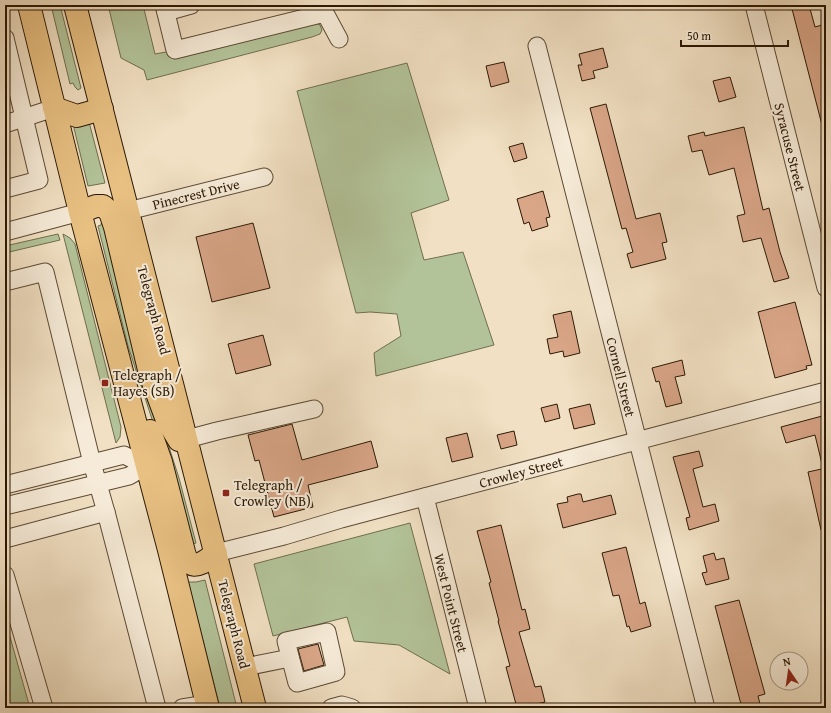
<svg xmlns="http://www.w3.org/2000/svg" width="831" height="713" font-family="'Gentium Book Plus',serif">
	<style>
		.green { fill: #b3c399; stroke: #6f6e4e }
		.building { fill: #d9a688; stroke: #2b1804 }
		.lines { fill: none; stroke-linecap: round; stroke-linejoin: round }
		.minor-casing { stroke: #5c4a34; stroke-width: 19 }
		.major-casing { stroke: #2b1804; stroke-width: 24 }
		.minor { stroke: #f6ebd8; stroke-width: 17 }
		.major { stroke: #e8c082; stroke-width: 22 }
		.poi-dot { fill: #8f2418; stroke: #f6ebd8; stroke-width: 1.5 }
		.labels { text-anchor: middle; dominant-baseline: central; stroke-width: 4; stroke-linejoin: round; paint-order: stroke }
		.street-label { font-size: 14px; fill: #2b1804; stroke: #f6ebd8 }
		.poi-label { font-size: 14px; fill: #2b1804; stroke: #f6ebd8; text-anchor: start }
	</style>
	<rect width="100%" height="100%" fill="#f1e0c3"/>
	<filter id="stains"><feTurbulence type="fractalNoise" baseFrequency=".005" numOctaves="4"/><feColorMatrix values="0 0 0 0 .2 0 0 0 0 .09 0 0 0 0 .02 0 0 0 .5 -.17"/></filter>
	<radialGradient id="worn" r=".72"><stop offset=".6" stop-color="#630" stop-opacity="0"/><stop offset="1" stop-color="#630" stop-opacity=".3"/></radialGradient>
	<!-- green -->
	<g class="green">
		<polygon points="51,5 60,5 81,88 78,90 75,87 73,83 70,84"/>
		<polygon points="108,5 143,5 155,54 166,52 174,59 316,23 320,25 322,30 320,34 312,37 147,80 144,70 121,58"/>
		<polygon points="407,63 449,200 411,213 424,260 463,252 494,345 376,376 374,353 401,336 397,314 370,312 356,313 297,91"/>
		<polygon points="89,122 105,183 88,186 73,124"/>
		<polygon points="102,219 145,373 179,478 196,543 193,544 128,346 98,226 101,225"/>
		<polygon points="58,234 60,240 5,253 5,246"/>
		<polygon points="63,234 70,238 75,244 121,427 120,437 116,443"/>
		<polygon points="410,523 450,674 399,645 354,641 347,617 273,636 254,564"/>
		<polygon points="205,580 237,708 220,708 188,582 196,582"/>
		<polygon points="5,619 30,708 5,708"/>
	</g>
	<!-- building -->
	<g class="building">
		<polygon points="791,5 809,5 815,27 822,25 826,39 826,125 822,125"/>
		<polygon points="603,48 608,67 593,71 595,78 582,81 578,65 582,65 579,54"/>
		<polygon points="504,62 509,82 491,87 486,66"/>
		<polygon points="730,77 736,97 719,102 713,81"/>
		<polygon points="606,104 636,219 660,213 667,242 662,243 666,259 631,268 627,254 633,252 626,228 622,229 590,108"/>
		<polygon points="744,127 763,210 769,208 780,252 789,278 774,282 761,238 743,242 737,216 745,214 734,168 709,175 702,150 692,152 688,136 704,132 705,136"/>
		<polygon points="523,143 527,158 514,162 509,147"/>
		<polygon points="543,191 550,217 546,218 548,226 532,231 529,222 524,224 517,199"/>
		<polygon points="253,223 270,288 212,302 196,237"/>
		<polygon points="795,302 812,365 806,366 807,369 775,378 758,312"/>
		<polygon points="571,311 580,353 564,357 563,351 550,354 547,339 558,337 553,315"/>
		<polygon points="263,335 271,365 236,374 228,344"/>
		<polygon points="682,360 685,375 675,377 682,403 666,407 659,381 656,382 652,368"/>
		<polygon points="557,404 560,418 545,422 541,408"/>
		<polygon points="590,404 595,424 574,429 569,409"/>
		<polygon points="826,415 826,464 822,464 815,435 786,443 781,427"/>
		<polygon points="292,424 302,460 371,441 378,467 308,485 313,507 274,517 259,460 255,461 248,435"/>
		<polygon points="514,431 517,445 501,449 497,435"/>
		<polygon points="467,433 473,457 452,462 446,438"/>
		<polygon points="699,451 703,466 693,469 703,507 715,504 719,521 689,530 686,518 690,517 673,457"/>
		<polygon points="826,468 826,529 821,530 808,472"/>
		<polygon points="578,494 581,494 583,502 611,495 616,514 563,528 557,504 568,502 567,497"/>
		<polygon points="501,525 522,610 525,609 530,629 519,632 535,687 541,686 545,702 519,708 517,708 506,667 510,666 498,621 499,621 489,583 491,582 477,531"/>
		<polygon points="626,547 640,604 645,602 651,626 631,632 629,626 627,627 619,595 613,596 602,553"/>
		<polygon points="714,553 716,560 724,558 729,579 706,585 702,573 707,572 703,556"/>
		<polygon points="739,600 765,694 758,696 761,708 742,708 715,606"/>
		<polygon points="318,644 324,665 304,671 298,649"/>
	</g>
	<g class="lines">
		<!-- minor casing -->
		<g class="minor-casing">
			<g id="minor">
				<polyline points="164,5 175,50 325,13 339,39"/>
				<polyline points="754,5 826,288"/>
				<polyline points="166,12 191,5"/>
				<polyline points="5,38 39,180 5,189"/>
				<polyline points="537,46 706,708"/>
				<polyline points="5,124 54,108"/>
				<polyline points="128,211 264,177"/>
				<polyline points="5,232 80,212"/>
				<polyline points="5,282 45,272 92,463 106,512"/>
				<polyline points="187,439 217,431 314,409"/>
				<polyline points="5,485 124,455 146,466 129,476 5,506"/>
				<polyline points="425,497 478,708"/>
				<polyline points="5,539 106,512 157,708"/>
				<polyline points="216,553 284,536 341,519 826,391"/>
				<polyline points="5,575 44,708"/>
				<polygon points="327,632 336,672 297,683 286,641"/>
				<polyline points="245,667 290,658"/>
				<polyline points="182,708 207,704"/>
				<polyline points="331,708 342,705 352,708"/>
			</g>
		</g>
		<!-- major casing -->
		<g class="major-casing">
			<g id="major">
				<polyline points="29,5 80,212 169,550 208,708"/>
				<polyline points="75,5 255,708"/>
				<polyline points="54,108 77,116 102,109"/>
				<polyline points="80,212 96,206 103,206 110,212 115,227 150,374 167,420 179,440"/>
				<path d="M150,431L161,462L184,552C185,555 186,559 188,561C195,571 210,558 216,553"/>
			</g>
		</g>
		<!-- minor -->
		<use href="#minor" class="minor"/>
		<!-- major -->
		<use href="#major" class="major"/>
	</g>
	<!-- markers -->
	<g class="poi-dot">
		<rect x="101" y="379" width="8" height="8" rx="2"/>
		<rect x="222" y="489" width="8" height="8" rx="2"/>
	</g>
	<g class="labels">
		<!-- street labels -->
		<g class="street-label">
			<text transform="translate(790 147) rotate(76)">Syracuse Street</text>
			<text transform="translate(196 194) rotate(-14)">Pinecrest Drive</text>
			<text transform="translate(154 310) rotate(75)">Telegraph Road</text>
			<text transform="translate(621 377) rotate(76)">Cornell Street</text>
			<text transform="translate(521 472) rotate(-15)">Crowley Street</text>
			<text transform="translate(451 603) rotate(76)">West Point Street</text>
			<text transform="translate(234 624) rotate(76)">Telegraph Road</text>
		</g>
		<!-- poi labels -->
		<g class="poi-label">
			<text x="113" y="375">Telegraph /<tspan x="113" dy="16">Hayes (SB)</tspan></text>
			<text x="234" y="485">Telegraph /<tspan x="234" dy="16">Crowley (NB)</tspan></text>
		</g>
	</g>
	<!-- margin -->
	<rect width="831" height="713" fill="none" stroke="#f1e0c3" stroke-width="20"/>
	<rect x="6" y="6" width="819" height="701" fill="none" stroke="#2b1804" stroke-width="2"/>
	<rect x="10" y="10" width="811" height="693" fill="none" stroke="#2b1804"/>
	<!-- north arrow -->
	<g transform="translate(789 671) rotate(347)"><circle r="19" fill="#f6ebd8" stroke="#a59783"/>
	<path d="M0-3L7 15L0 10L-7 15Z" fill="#8f2418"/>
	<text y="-6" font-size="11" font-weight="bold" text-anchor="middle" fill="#2b1804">N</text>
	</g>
	<!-- scale -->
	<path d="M681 40v6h107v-6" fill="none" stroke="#2b1804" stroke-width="2"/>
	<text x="687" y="40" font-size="12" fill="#2b1804" stroke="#f6ebd8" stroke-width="3" paint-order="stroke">50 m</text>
	<rect width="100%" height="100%" filter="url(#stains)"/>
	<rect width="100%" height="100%" fill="url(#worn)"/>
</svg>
